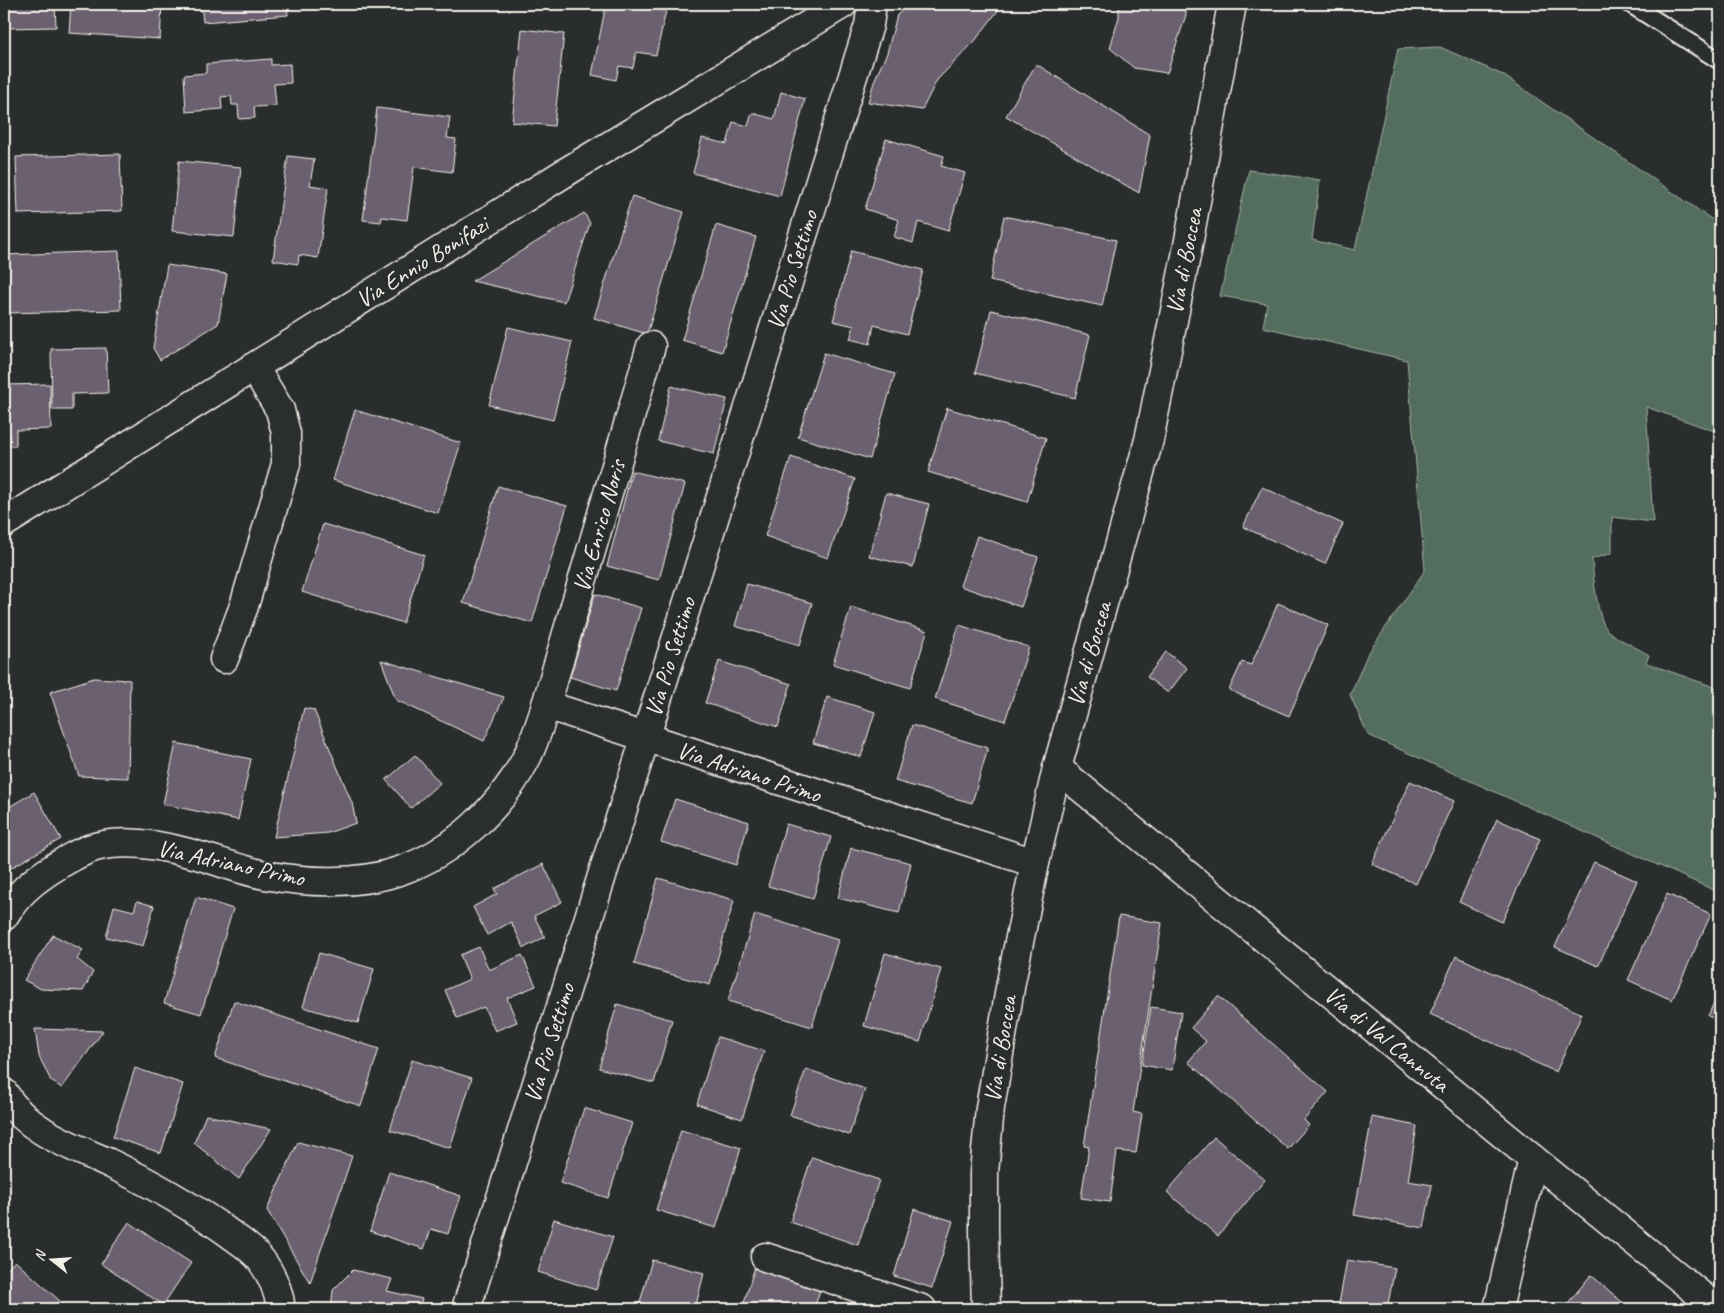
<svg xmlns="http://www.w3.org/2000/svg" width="1724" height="1313" font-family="Caveat,sans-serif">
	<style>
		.green { fill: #536e5e; stroke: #a4b0a3 }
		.building { fill: #6b606f; stroke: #f4f1e8 }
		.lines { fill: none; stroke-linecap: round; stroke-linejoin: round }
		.service-casing { stroke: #f4f1e8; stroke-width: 20 }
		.minor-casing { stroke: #f4f1e8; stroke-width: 31 }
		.tertiary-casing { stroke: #f4f1e8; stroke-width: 31 }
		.secondary-casing { stroke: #f4f1e8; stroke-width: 31 }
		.service { stroke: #2a2d2e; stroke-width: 16 }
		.minor { stroke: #2a2d2e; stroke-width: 28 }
		.tertiary { stroke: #2a2d2e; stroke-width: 28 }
		.secondary { stroke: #2a2d2e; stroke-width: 28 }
		.labels { text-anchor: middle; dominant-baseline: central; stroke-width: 4; stroke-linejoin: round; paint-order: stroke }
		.street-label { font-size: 24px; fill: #f4f1e8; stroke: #2a2d2e }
	</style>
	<rect width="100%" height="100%" fill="#2a2d2e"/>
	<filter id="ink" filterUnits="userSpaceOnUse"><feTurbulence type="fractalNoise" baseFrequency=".02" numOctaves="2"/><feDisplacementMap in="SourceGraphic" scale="10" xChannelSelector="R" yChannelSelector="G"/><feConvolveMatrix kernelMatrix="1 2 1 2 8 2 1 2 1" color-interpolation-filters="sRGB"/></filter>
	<g filter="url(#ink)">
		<!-- green -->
		<path class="green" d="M1440,47L1503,75L1720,225V433L1646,407L1653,522L1612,517V553L1592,559C1593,574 1597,620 1608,631C1617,639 1638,648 1649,655L1646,663L1720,689V893L1368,735L1350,695L1367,655L1425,570L1407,360L1263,327L1267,304L1220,296L1249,170L1320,180L1312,240L1355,250L1398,49Z"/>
		<!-- building -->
		<g class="building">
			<polygon points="4,4 55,4 56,27 4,28"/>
			<polygon points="71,4 162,4 160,39 69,33"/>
			<polygon points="201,4 287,4 288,15 203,22"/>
			<polygon points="606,4 646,4 645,7 666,11 656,55 636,52 633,68 619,66 616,80 592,75"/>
			<polygon points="913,4 1003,4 974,42 937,80 922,110 868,102 875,79 887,53 897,15 905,8"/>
			<polygon points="1119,4 1186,4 1186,15 1167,73 1134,68 1110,48 1119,17"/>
			<polygon points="522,29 564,34 554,126 512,122"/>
			<polygon points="271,59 271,65 290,64 291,83 274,84 276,106 254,107 255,118 239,119 238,105 232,105 231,96 221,97 222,109 186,112 184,75 206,73 206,64"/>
			<polygon points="1036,64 1150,135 1139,193 1006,116"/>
			<polygon points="781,92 805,99 780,196 693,173 702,138 727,144 733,122 748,126 752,113 774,119"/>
			<polygon points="377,108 450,117 447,138 456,139 452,172 414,167 407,220 382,217 381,222 363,220"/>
			<polygon points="886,139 944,156 941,166 965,173 948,231 918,222 913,243 894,237 899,220 865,209"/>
			<polygon points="120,154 122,211 18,214 16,157"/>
			<polygon points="288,156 314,159 310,185 328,188 318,258 299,255 298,264 273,260"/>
			<polygon points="179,161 241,167 234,237 172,231"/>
			<polygon points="632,196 684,212 647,334 594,318"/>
			<polygon points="584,213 590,223 564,302 472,281"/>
			<polygon points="1004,216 1116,240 1102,306 990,281"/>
			<polygon points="716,225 756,237 722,352 682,340"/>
			<polygon points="119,251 121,310 6,313 5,255"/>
			<polygon points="851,251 923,270 907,334 874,325 870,344 850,339 854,326 833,321"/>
			<polygon points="167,265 227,274 218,324 160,360 153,348"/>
			<polygon points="991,310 1090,335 1075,398 975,373"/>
			<polygon points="508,327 572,342 553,420 489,405"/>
			<polygon points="106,348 108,393 72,394 72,410 52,410 51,349"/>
			<polygon points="824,353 895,374 870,459 798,437"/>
			<polygon points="50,384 51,429 16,430 16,446 4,446 4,385"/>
			<polygon points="671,386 727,399 714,454 658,441"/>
			<polygon points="947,408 1046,438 1027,502 928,472"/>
			<polygon points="355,410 461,443 438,513 333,480"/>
			<polygon points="791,457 855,479 828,558 765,536"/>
			<polygon points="632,471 685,484 659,580 607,566"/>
			<polygon points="498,486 567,506 532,623 463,603"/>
			<polygon points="1262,487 1343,524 1325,564 1243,527"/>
			<polygon points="886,493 929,504 913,567 869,556"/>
			<polygon points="323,524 424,555 403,623 302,592"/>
			<polygon points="977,536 1038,557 1021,607 960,586"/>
			<polygon points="747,584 812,603 800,645 735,626"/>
			<polygon points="595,594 641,608 616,691 570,677"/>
			<polygon points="1278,603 1328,625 1289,716 1229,690 1242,662 1251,665"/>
			<polygon points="851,607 927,631 910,688 833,664"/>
			<polygon points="959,625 1029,647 1005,721 935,699"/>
			<polygon points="1166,652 1187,668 1168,693 1147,677"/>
			<polygon points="381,660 504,697 484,741 396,700"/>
			<polygon points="719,661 791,684 778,727 705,703"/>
			<polygon points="94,678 130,680 128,778 79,776 50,692"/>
			<polygon points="827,697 875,712 861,757 813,743"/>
			<polygon points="304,708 314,710 352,803 356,823 328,833 274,837"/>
			<polygon points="912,725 988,748 972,803 895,781"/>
			<polygon points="176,743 251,759 238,820 163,804"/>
			<polygon points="415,755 440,783 411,808 386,780"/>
			<polygon points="1410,781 1454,801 1416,884 1372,864"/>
			<polygon points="34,792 61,839 9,869 4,859 4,810"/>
			<polygon points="675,799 749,822 736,865 661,842"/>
			<polygon points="1497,819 1540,839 1502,922 1459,902"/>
			<polygon points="786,824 831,837 813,899 768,886"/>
			<polygon points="851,848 911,863 899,913 838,898"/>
			<polygon points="1594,862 1637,881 1598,966 1555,947"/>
			<polygon points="543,864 562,902 534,916 545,937 524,948 511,922 487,935 473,907 497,894 494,889"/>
			<polygon points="658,878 734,900 710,985 634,964"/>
			<polygon points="1667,894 1711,914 1672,1000 1628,980"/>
			<polygon points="196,897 233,909 201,1014 164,1003"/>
			<polygon points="137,901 154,906 143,946 106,937 114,906 134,911"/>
			<polygon points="755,914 838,940 812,1027 728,1001"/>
			<polygon points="1119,916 1162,923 1133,1112 1142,1114 1136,1153 1117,1151 1110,1202 1081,1198 1089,1147 1084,1146"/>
			<polygon points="53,935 83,950 77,959 93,972 83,991 41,989 24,980"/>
			<polygon points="479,947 489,970 522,955 536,986 507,998 517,1022 495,1031 484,1007 457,1018 445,990 470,979 460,955"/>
			<polygon points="319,953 374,969 358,1023 303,1007"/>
			<polygon points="885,953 941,969 920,1042 864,1026"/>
			<polygon points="1456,956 1582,1014 1556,1072 1430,1014"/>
			<polygon points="1720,989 1720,1021 1708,1016"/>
			<polygon points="1218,996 1328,1092 1304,1120 1309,1125 1288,1149 1188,1062 1206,1041 1191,1028"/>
			<polygon points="234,1001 379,1049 361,1106 215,1058"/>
			<polygon points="617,1004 672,1020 654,1083 599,1068"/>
			<polygon points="1151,1007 1181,1012 1172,1070 1142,1065"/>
			<polygon points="35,1029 103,1031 62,1088 51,1081 39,1056"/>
			<polygon points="718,1037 764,1051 742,1119 697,1104"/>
			<polygon points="412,1060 472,1078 450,1148 390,1130"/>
			<polygon points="135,1068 183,1084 161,1153 113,1137"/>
			<polygon points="806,1069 865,1089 849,1135 790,1115"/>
			<polygon points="584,1108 632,1123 608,1198 560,1183"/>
			<polygon points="206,1115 271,1129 239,1179 194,1143"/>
			<polygon points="1372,1117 1417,1126 1408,1181 1432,1185 1424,1228 1354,1215"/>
			<polygon points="681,1130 741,1148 716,1228 656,1210"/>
			<polygon points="1214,1137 1265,1180 1218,1236 1167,1192"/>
			<polygon points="298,1142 352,1156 310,1283 267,1210"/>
			<polygon points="812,1157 879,1180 858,1245 790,1222"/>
			<polygon points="389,1172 461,1196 448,1234 431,1229 424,1249 370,1231"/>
			<polygon points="914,1209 953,1221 932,1288 894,1276"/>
			<polygon points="554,1219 613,1237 596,1290 538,1272"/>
			<polygon points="129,1222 191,1263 163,1305 101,1264"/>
			<polygon points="652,1260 704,1273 695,1309 638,1309"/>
			<polygon points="1347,1260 1395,1268 1387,1309 1338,1309"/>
			<polygon points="15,1261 60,1301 55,1309 4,1309 4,1273"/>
			<polygon points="756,1263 822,1284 814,1309 742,1309"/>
			<polygon points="353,1270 392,1279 387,1291 422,1299 418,1309 331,1309 333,1290"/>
			<polygon points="1591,1275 1630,1309 1563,1309"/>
		</g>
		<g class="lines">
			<!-- service casing -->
			<g class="service-casing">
				<polyline id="service" points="1630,4 1720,61"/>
			</g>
			<!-- minor casing -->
			<g class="minor-casing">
				<g id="minor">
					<polyline points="224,659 244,606 286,464 286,433 280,410 254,367"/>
					<polyline points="546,705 651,346"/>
					<polyline points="1057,768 1533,1159 1718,1309"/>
					<path d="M4,916C17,894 34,880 55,867C68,859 81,851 95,847C124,839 160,845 189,853C214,859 239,870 265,875C307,883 358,885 399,871C453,853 503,806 528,755C535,739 541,722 546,705L1035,863"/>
					<path d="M4,1093C25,1130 71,1146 107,1162C149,1182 188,1204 226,1231C238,1240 252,1248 261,1260C272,1275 279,1291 281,1309"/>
					<polyline points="765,1257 922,1309"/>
					<polyline points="466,1309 869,25 872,4"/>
					<polyline points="1498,1309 1533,1159"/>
				</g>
			</g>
			<!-- tertiary casing -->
			<g class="tertiary-casing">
				<polyline id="tertiary" points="4,523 566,172 843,4"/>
			</g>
			<!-- secondary casing -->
			<g class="secondary-casing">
				<polyline id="secondary" points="986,1309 984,1231 984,1173 990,1108 1011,982 1035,863 1057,768 1149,440 1187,251 1232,4"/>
			</g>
			<!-- service -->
			<use href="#service" class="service"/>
			<!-- minor -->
			<use href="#minor" class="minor"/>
			<!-- tertiary -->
			<use href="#tertiary" class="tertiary"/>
			<!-- secondary -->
			<use href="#secondary" class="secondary"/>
		</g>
	</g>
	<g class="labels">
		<!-- street labels -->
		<g class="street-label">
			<text transform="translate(1184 261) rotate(-79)">Via di Boccea</text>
			<text transform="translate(422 262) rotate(-32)">Via Ennio Bonifazi</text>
			<text transform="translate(792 270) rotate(-73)">Via Pio Settimo</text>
			<text transform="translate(599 526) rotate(-74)">Via Enrico Noris</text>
			<text transform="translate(1089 654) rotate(-74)">Via di Boccea</text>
			<text transform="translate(670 657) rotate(-73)">Via Pio Settimo</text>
			<text transform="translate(749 772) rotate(18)">Via Adriano Primo</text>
			<text transform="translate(231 863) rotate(12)">Via Adriano Primo</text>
			<text transform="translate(1387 1039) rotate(39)">Via di Val Cannuta</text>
			<text transform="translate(549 1043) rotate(-73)">Via Pio Settimo</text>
			<text transform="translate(1000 1049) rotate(-81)">Via di Boccea</text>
		</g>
	</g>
	<!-- margin -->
	<rect width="1724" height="1313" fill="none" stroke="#2a2d2e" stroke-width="20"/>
	<rect x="10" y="10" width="1704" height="1293" fill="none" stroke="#f4f1e8" stroke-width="2" filter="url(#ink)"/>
	<!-- north arrow -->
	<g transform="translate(52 1260) rotate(287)" stroke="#2a2d2e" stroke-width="4" paint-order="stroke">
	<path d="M0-4L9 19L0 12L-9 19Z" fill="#f4f1e8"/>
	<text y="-8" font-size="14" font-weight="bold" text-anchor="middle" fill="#f4f1e8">N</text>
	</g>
</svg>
